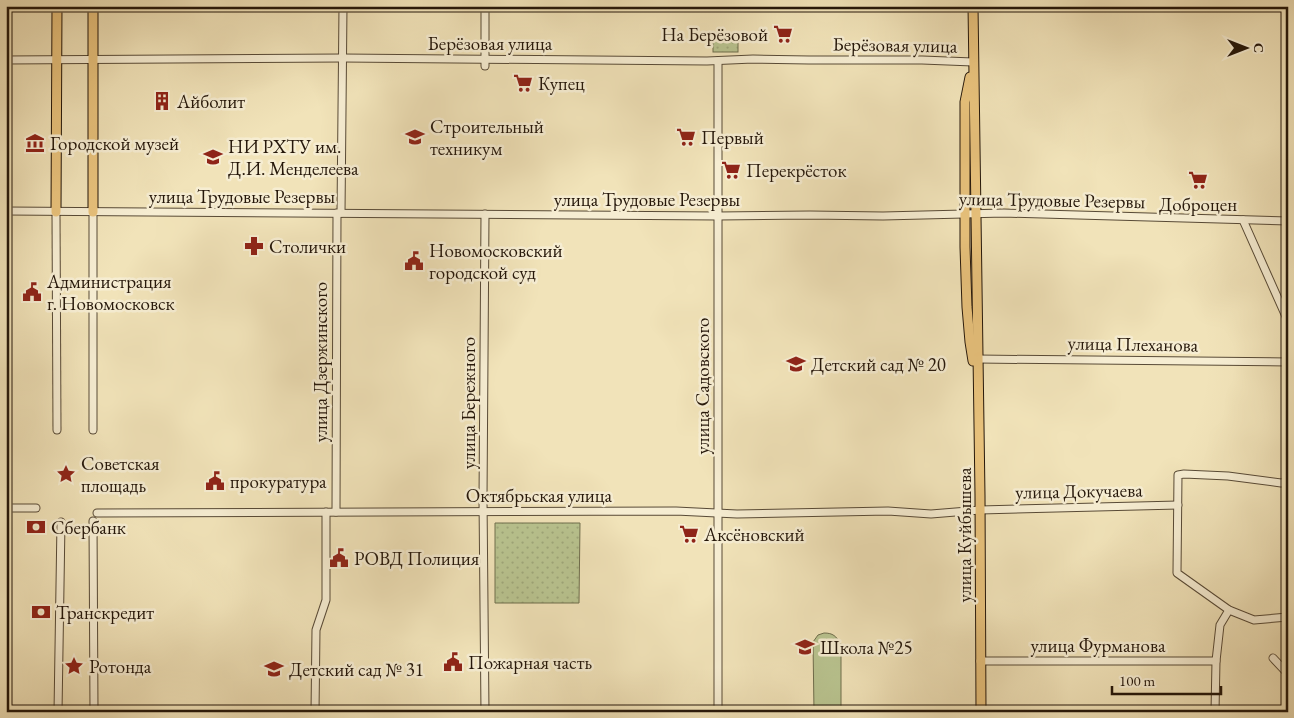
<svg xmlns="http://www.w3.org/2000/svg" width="1294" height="718" font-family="'EB Garamond',serif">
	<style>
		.grass { fill: url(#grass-dots); stroke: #6f6e4d }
		.garden { fill: #b9c490; stroke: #6f6e4d }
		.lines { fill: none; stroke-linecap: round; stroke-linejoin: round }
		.minor-casing { stroke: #584a36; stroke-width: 9 }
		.major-casing { stroke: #25170a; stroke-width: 11 }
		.minor { stroke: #f6edd2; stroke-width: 7 }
		.major { stroke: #e8c27c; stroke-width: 9 }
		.labels { text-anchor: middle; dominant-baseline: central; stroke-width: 5; stroke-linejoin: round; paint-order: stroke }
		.poi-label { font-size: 19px; fill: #25170a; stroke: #f6edd2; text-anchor: start }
		.street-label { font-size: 19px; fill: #25170a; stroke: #f6edd2 }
	</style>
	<defs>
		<pattern id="grass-dots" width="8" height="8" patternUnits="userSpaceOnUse" patternTransform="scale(1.25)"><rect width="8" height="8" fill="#b9c490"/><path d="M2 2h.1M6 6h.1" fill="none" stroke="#9fa87b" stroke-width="1.8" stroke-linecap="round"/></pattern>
	</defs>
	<rect width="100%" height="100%" fill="#f1e3b9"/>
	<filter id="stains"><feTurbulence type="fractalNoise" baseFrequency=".004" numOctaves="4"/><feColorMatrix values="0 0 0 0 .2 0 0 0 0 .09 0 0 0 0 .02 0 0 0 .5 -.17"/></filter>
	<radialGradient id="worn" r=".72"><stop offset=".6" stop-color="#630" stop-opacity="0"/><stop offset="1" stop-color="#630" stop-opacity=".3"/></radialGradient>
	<!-- grass -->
	<g class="grass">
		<rect x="713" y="33" width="25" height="19"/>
		<polygon points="495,523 580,523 579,603 495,603"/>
	</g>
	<!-- garden -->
	<path class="garden" d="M824,633C833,633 836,636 841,644V712H814L813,642L818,635Z"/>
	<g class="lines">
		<!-- minor casing -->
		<g class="minor-casing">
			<g id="minor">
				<polyline points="485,6 485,66"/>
				<polyline points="6,60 343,58 707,61 753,59 809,60 922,60 973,62"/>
				<polyline points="6,211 718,216 810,215 883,216 1004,213 1288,221"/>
				<polyline points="56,212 57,430"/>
				<polyline points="93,212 93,430"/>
				<polyline points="341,213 343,6"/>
				<polyline points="485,214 483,499 485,712"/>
				<polyline points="1243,220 1288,321"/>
				<polyline points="978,359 1288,362"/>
				<polyline points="1288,482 1281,483 1228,476 1184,474 1178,475 1177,573 1229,610 1254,620 1288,617"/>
				<polyline points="6,508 36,508"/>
				<polyline points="336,512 337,213"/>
				<polyline points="97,513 676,511 737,514 888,511 931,514 980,510 1178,505"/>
				<polyline points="93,521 94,712"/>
				<polyline points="1273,658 1288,674"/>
				<polyline points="980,661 1216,661"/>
				<polyline points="58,712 61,522"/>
				<polyline points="315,712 316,630 326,600 326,512"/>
				<polyline points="718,712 718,61"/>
				<polyline points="1215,712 1216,661 1220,625 1229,610"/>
			</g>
		</g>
		<!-- major casing -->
		<g class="major-casing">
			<g id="major">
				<polyline points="93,6 93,212"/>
				<polyline points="973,6 980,495 981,712"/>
				<polyline points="970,77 965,102 965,247 967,307 970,342 973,361"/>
				<polyline points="56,212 57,6"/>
			</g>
		</g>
		<!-- minor -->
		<use href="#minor" class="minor"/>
		<!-- major -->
		<use href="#major" class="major"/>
	</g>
	<!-- icons -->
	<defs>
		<g id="supermarket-bare" transform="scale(1.5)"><path d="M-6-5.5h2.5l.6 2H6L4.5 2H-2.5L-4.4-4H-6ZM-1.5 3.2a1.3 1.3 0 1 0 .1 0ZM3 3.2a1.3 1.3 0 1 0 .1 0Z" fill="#8f2418" stroke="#f6edd2" stroke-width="2.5" paint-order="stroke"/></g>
		<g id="building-bare" transform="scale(1.5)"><path d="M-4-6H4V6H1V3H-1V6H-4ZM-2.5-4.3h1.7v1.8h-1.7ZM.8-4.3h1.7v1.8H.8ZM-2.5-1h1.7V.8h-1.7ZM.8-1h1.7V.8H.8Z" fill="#8f2418" stroke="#f6edd2" stroke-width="2.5" paint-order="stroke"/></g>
		<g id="university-bare" transform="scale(1.5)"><path d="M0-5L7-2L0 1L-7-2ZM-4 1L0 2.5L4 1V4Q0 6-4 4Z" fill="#8f2418" stroke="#f6edd2" stroke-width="2.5" paint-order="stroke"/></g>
		<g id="museum-bare" transform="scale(1.5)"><path d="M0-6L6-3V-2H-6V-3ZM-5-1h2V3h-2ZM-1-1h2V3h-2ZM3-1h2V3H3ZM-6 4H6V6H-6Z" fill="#8f2418" stroke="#f6edd2" stroke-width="2.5" paint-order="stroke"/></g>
		<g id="pharmacy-bare" transform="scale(1.5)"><path d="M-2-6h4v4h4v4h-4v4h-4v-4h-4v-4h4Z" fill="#8f2418" stroke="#f6edd2" stroke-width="2.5" paint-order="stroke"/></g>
		<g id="civic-bare" transform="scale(1.5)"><path d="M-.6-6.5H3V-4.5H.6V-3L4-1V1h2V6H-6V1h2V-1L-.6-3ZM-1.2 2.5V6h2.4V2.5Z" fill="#8f2418" stroke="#f6edd2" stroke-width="2.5" paint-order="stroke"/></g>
		<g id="school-bare" transform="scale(1.5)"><path d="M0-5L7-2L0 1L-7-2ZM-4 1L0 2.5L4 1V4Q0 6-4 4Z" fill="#8f2418" stroke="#f6edd2" stroke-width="2.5" paint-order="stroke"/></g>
		<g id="sight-bare" transform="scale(1.5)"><path d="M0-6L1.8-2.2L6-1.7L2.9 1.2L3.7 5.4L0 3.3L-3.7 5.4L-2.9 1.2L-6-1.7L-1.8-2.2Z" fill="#8f2418" stroke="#f6edd2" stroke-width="2.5" paint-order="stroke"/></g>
		<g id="bank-bare" transform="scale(1.5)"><path d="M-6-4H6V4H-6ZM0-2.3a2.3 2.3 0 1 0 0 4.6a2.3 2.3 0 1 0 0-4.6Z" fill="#8f2418" stroke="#f6edd2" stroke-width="2.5" paint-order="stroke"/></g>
	</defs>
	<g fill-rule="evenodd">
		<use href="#supermarket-bare" x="783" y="34"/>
		<use href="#supermarket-bare" x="523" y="83"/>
		<use href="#building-bare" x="162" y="101"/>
		<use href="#university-bare" x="415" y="137"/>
		<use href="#supermarket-bare" x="686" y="137"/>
		<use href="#museum-bare" x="35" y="143"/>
		<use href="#university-bare" x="213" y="157"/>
		<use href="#supermarket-bare" x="731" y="170"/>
		<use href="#supermarket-bare" x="1198" y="180"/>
		<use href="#pharmacy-bare" x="254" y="246"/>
		<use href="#civic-bare" x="414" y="261"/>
		<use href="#civic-bare" x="32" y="292"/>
		<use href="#school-bare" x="796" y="364"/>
		<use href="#sight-bare" x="66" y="474"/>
		<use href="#civic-bare" x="215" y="481"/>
		<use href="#bank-bare" x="36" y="527"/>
		<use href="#supermarket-bare" x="689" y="534"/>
		<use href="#civic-bare" x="339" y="558"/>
		<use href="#bank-bare" x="41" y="612"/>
		<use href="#school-bare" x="805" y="647"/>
		<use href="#civic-bare" x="453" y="662"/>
		<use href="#sight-bare" x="74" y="666"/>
		<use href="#school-bare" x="274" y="669"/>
	</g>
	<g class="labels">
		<!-- poi labels -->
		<g class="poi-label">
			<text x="768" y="34" text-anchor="end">На Берёзовой</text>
			<text x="538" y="83">Купец</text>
			<text x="177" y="101">Айболит</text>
			<text x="430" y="126">Строительный<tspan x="430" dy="22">техникум</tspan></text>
			<text x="701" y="137">Первый</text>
			<text x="50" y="143">Городской музей</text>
			<text x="228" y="146">НИ РХТУ им.<tspan x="228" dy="22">Д.И. Менделеева</tspan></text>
			<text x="746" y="170">Перекрёсток</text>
			<text x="1198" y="204" text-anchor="middle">Доброцен</text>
			<text x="269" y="246">Столички</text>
			<text x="429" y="250">Новомосковский<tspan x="429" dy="22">городской суд</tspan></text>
			<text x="47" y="281">Администрация<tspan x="47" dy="22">г. Новомосковск</tspan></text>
			<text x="811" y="364">Детский сад № 20</text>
			<text x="81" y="463">Советская<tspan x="81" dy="22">площадь</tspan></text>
			<text x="230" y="481">прокуратура</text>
			<text x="51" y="527">Сбербанк</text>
			<text x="704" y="534">Аксёновский</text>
			<text x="354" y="558">РОВД Полиция</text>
			<text x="56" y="612">Транскредит</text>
			<text x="820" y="647">Школа №25</text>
			<text x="468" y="662">Пожарная часть</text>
			<text x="89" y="666">Ротонда</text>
			<text x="289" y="669">Детский сад № 31</text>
		</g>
		<!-- street labels -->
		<g class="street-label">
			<text x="490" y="43">Берёзовая улица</text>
			<text transform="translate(895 45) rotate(1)">Берёзовая улица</text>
			<text x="242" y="196">улица Трудовые Резервы</text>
			<text x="647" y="199">улица Трудовые Резервы</text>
			<text transform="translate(1052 200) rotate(1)">улица Трудовые Резервы</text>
			<text transform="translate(1133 344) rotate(1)">улица Плеханова</text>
			<text transform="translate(320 362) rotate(-90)">улица Дзержинского</text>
			<text transform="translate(702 386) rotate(-90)">улица Садовского</text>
			<text transform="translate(468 403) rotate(-90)">улица Бережного</text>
			<text transform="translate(1079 491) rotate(-1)">улица Докучаева</text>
			<text x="539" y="495">Октябрьская улица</text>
			<text transform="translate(964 535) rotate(-90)">улица Куйбышева</text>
			<text x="1098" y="645">улица Фурманова</text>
		</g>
	</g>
	<!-- margin -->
	<rect width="1294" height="718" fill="none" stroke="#f1e3b9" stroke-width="25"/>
	<rect x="8" y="8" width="1279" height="703" fill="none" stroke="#25170a" stroke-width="2.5"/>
	<rect x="12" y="12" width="1269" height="693" fill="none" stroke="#25170a"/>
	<!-- north arrow -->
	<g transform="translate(1246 48) rotate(90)" stroke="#f6edd2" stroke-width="4" paint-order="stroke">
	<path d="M0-4L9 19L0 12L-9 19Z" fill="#25170a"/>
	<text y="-8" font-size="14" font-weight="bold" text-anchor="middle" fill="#25170a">С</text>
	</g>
	<!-- scale -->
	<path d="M1112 686v8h109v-8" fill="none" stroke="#25170a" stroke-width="2.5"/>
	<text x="1119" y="686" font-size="15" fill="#25170a" stroke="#f6edd2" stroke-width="4" paint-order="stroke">100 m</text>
	<rect width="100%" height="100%" filter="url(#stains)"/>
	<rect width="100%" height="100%" fill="url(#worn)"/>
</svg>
